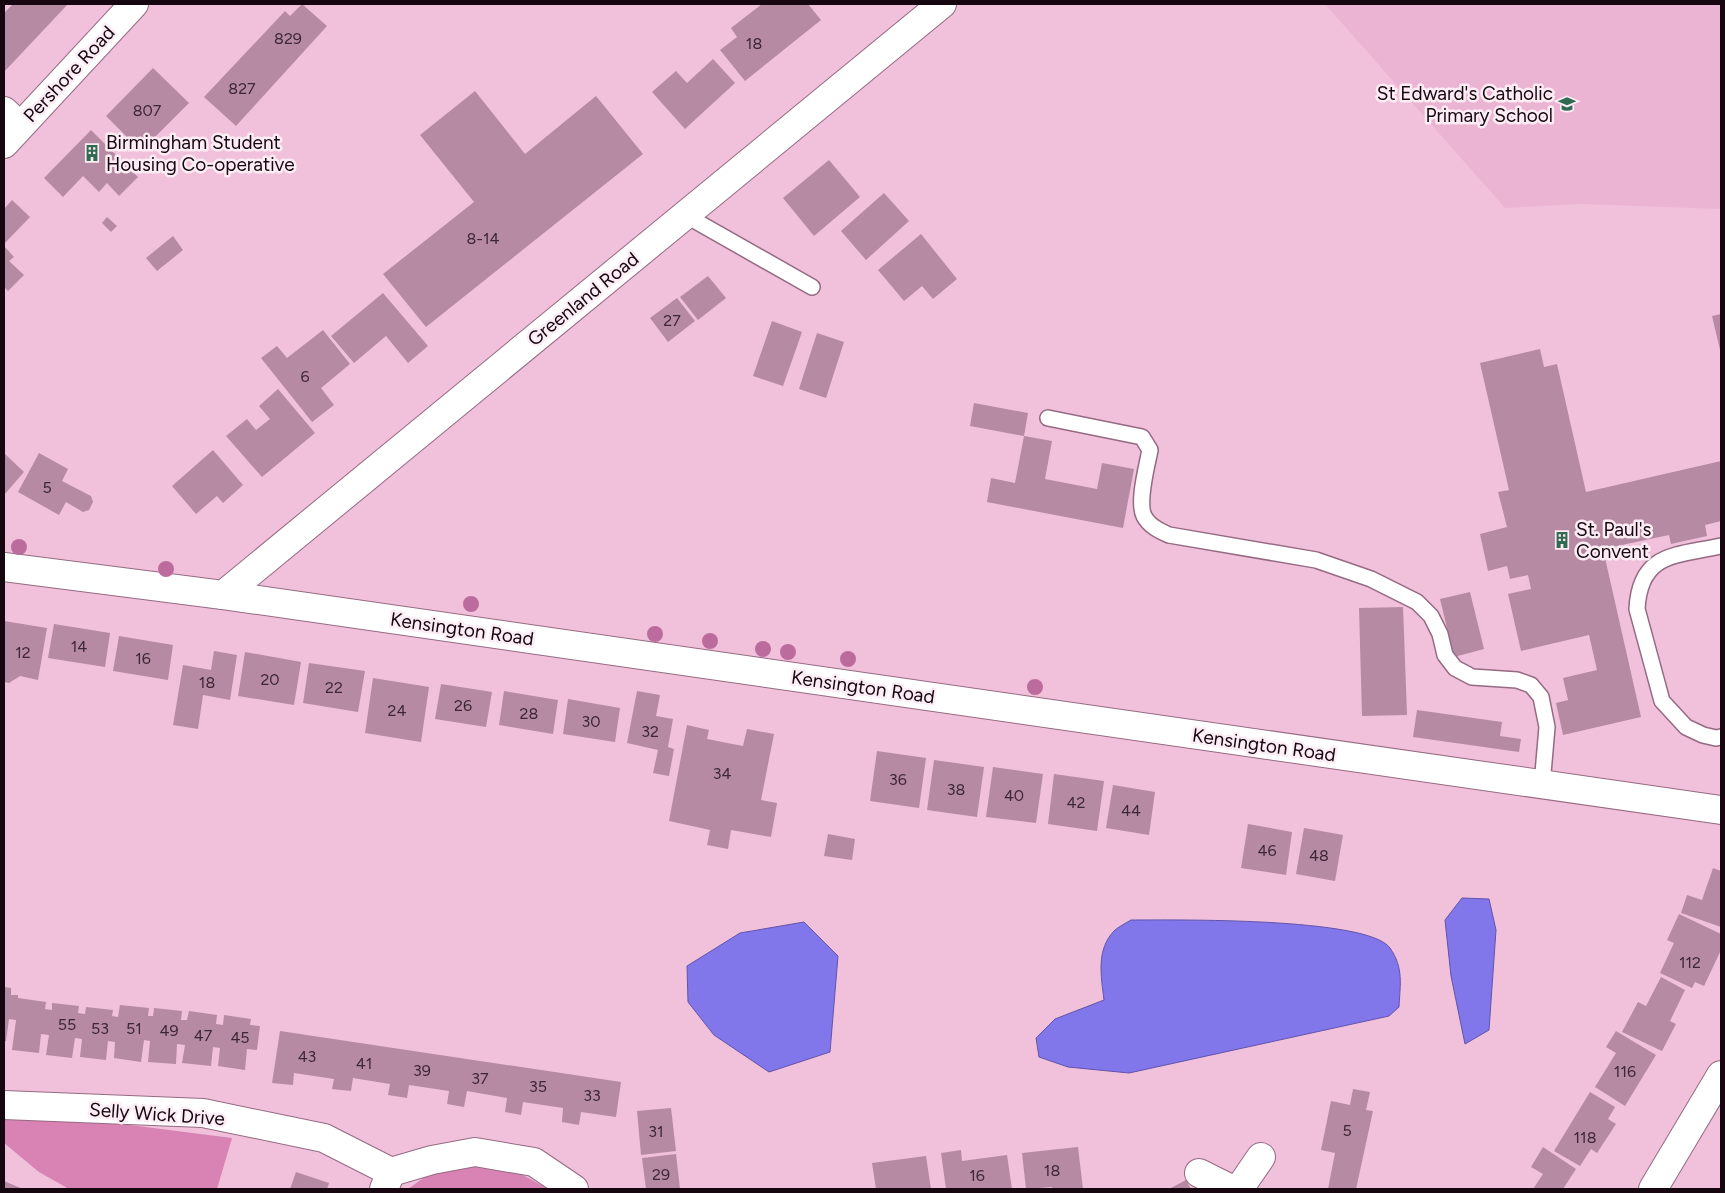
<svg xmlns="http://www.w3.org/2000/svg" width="1725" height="1193" font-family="Figtree,sans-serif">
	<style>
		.built { fill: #ebb4d2 }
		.green { fill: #d982b4 }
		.water { fill: #8276eb; stroke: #6154a9 }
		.building { fill: #b68aa2 }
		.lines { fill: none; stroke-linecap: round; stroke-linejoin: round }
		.lane-casing { stroke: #956a82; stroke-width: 18 }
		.street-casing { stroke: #956a82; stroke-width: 30 }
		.primary-casing { stroke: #956a82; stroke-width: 30 }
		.lane { stroke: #fff; stroke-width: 15 }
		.street { stroke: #fff; stroke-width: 28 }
		.primary { stroke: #fff; stroke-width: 28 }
		.tree { fill: #bc6b9d }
		.labels { text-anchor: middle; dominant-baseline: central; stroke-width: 5; stroke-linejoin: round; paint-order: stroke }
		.number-label { font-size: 16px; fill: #3d2734 }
		.street-label { font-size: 19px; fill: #15060f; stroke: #fcedf5 }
		.poi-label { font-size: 19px; fill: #15060f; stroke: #fcedf5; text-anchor: start }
	</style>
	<rect width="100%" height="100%" fill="#f1c1db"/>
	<!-- built -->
	<polygon class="built" points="1325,4 1721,4 1721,209 1580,204 1505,208"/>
	<!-- green -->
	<g class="green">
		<polygon points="4,1109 232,1138 217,1189 69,1189 39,1172 4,1143"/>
		<polygon points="462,1160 505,1165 548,1189 408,1189 429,1174"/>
	</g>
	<!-- water -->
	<g class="water">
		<polygon points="1462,898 1489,899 1496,930 1489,1030 1465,1044 1451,976 1445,920"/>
		<path d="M1131,920C1173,920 1368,917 1390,948C1404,968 1400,985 1399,1007L1389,1016L1129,1073L1068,1067L1039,1057L1036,1038L1055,1019L1104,1000C1101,976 1096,950 1114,931C1118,927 1126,923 1131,920Z"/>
		<polygon points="804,922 838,956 830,1052 769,1072 714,1035 688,1002 687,966 740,933"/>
	</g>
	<!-- building -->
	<g class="building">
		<polygon points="13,4 68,4 4,72 4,13"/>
		<polygon points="302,4 327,26 236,126 204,97 285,11 290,16"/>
		<polygon points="762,4 808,4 821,20 745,81 720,50 737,37 731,28"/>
		<polygon points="713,59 735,83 685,129 652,92 676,71 687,83"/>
		<polygon points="153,68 189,103 141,151 106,116"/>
		<polygon points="475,91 525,154 596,96 643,154 426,327 383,274 474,202 420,135"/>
		<polygon points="91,130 138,177 119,196 107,183 99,192 83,176 63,197 44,178"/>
		<polygon points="829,160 860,197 814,236 783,198"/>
		<polygon points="884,193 909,221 866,260 841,231"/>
		<polygon points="12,200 30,217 4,244 4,209"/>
		<polygon points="107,217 117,226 111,232 102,223"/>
		<polygon points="921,234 957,279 933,299 922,286 904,301 878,270"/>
		<polygon points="173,236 183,250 157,271 146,258"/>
		<polygon points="4,246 14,257 9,261 24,275 8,291 4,287"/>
		<polygon points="708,276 726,298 698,320 680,297"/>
		<polygon points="383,293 428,346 408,363 386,336 354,363 331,336"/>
		<polygon points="677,298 695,321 668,342 650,318"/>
		<polygon points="1721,314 1721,354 1712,316"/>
		<polygon points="772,321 802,332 783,386 753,376"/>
		<polygon points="323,330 350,364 321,388 334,405 312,422 261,358 277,346 287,358"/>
		<polygon points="817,333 844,342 826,398 799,389"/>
		<polygon points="1540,349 1544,367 1557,364 1586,492 1721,461 1721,521 1705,525 1707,536 1671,544 1669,535 1603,549 1641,717 1563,735 1556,703 1568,700 1563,678 1597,670 1589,635 1521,651 1508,594 1531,589 1528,575 1510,579 1507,566 1488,571 1480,534 1507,527 1498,492 1509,490 1480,363"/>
		<polygon points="278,389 315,433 262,477 226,436 247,419 256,430 270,419 259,406"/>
		<polygon points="974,403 1028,413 1024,436 1052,441 1045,479 1097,489 1102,463 1134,469 1123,528 987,502 991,478 1015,483 1024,436 970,426"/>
		<polygon points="213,450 243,485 223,503 217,496 196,514 172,486"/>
		<polygon points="4,453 24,472 4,495"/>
		<polygon points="39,453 68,469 62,481 91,496 93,502 89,510 83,512 66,502 59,515 18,492"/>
		<polygon points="1470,592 1484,649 1454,657 1440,599"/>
		<polygon points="1403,607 1407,715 1362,716 1359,608"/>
		<polygon points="4,621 47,628 38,680 20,676 9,683 4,682"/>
		<polygon points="54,624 110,633 105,667 48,658"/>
		<polygon points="119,636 173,645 168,680 113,671"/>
		<polygon points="214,651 237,655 230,700 203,695 198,729 173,725 183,665 211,670"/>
		<polygon points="245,652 301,662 294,705 238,696"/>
		<polygon points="309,663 365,671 358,712 303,703"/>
		<polygon points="373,678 429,687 421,742 365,733"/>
		<polygon points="441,684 492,692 486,727 435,719"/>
		<polygon points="504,691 558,700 553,734 499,725"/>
		<polygon points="637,691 660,695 656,716 673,719 668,747 674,749 669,776 653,773 658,750 627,743"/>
		<polygon points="568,699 620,708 615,742 563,734"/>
		<polygon points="1417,710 1502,722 1500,736 1521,739 1519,752 1413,737"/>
		<polygon points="687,725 709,730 707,739 743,746 747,729 774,734 761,800 777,803 771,837 731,830 728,849 707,845 710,830 669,821"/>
		<polygon points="877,751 926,758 919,808 870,801"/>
		<polygon points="934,760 984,767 977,817 927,810"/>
		<polygon points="993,767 1043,774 1036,823 986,817"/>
		<polygon points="1054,774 1104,781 1097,831 1048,824"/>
		<polygon points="1113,785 1155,792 1149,835 1106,828"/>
		<polygon points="1248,824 1292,832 1286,875 1241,868"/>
		<polygon points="1304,828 1343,835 1335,881 1296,874"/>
		<polygon points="828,834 855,839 852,860 824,856"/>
		<polygon points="1713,868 1721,871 1721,927 1681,913 1687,895 1702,900"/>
		<polygon points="1679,914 1721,934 1721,950 1704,986 1695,982 1692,988 1660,973 1674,943 1667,940"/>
		<polygon points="1661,977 1685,990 1670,1021 1676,1024 1662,1051 1622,1032 1638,1002 1646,1006"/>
		<polygon points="4,987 11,988 11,995 18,995 18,998 46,1002 45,1009 52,1010 52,1003 79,1006 78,1013 85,1014 86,1007 113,1010 112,1016 118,1017 120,1005 149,1008 148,1016 153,1016 154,1008 182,1011 181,1020 187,1020 189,1011 217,1015 216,1024 223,1025 224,1015 251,1019 250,1025 260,1026 257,1050 247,1049 245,1070 218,1066 220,1048 213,1047 211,1066 182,1063 185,1045 177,1044 176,1064 148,1062 150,1041 144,1040 141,1062 114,1058 115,1042 108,1041 106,1060 80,1057 82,1039 75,1038 72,1058 46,1055 49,1035 41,1034 39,1053 12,1050 16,1020 9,1019 6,1041 4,1041"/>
		<polygon points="280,1031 621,1082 616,1117 581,1112 579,1125 562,1122 563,1108 523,1102 521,1115 505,1112 507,1098 467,1091 464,1107 447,1104 449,1091 409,1085 407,1098 388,1095 390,1084 353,1078 351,1091 332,1089 334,1079 294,1073 293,1085 272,1083"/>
		<polygon points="1616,1031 1656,1055 1625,1106 1595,1087 1616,1053 1606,1047"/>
		<polygon points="1353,1089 1370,1092 1366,1110 1373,1111 1356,1189 1328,1189 1335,1153 1321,1150 1331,1101 1350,1105"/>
		<polygon points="1590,1092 1615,1107 1608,1119 1616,1124 1597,1153 1591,1149 1580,1166 1554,1151"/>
		<polygon points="671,1108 676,1151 641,1155 637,1111"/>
		<polygon points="1078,1147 1083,1189 1052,1189 1052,1187 1026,1189 1022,1153"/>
		<polygon points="1543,1147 1576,1169 1563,1189 1533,1189 1543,1174 1531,1167"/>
		<polygon points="961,1150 962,1161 1007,1155 1012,1189 946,1189 941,1153"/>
		<polygon points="676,1154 680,1189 646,1189 642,1158"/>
		<polygon points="926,1156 931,1189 876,1189 872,1163"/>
		<polygon points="296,1172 329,1183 327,1189 290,1189"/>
		<polygon points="1186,1180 1191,1189 1169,1189"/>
		<polygon points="4,1181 23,1189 4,1189"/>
	</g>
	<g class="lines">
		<!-- lane casing -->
		<g class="lane-casing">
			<g id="lane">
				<polyline points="685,215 812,287"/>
				<path d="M1048,418L1142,437L1150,450C1147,466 1137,502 1144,516C1149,526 1160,531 1169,535L1316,560L1371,579L1417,602L1431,616L1440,634L1445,655L1455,668L1472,677L1517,680L1531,685L1541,697L1547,727L1542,785"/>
				<path d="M1721,546C1676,556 1640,552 1637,609L1662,701L1686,727L1703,735L1716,738L1721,737"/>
			</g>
		</g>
		<!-- street casing -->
		<g class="street-casing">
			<g id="street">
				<polyline points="4,111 20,126"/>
				<polyline points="4,567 223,595 1721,810"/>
				<polyline points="223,595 942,4"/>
				<polyline points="4,1105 203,1113 324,1138 391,1172 384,1189"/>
				<polyline points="391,1172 432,1160 475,1152 534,1162 574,1189"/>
				<polyline points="1199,1173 1231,1189"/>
				<polyline points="1239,1189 1261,1157"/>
				<polyline points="1653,1189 1721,1075"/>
			</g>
		</g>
		<!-- primary casing -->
		<g class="primary-casing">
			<polyline id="primary" points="4,144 134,4"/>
		</g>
		<!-- lane -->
		<use href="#lane" class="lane"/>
		<!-- street -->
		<use href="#street" class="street"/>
		<!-- primary -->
		<use href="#primary" class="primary"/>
	</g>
	<!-- trees -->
	<g class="tree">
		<circle cx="19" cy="547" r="8"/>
		<circle cx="166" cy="569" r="8"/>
		<circle cx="471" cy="604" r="8"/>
		<circle cx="655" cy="634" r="8"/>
		<circle cx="710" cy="641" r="8"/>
		<circle cx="763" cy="649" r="8"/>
		<circle cx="788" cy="652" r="8"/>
		<circle cx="848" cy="659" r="8"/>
		<circle cx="1035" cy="687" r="8"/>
	</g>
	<!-- icons -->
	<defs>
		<g id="school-bare" transform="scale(1.35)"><path d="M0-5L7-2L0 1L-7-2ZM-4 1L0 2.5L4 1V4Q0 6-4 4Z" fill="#316a53" stroke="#fcedf5" stroke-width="2.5" paint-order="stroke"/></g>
		<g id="building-bare" transform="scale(1.35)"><path d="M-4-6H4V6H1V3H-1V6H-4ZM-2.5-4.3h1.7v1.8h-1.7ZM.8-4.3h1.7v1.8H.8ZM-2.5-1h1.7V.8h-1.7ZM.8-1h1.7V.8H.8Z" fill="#316a53" stroke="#fcedf5" stroke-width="2.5" paint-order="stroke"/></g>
	</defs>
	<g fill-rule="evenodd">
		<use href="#school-bare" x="1567" y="104"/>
		<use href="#building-bare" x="92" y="153"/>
		<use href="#building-bare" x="1562" y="540"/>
	</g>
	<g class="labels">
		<!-- number labels -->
		<g class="number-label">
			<text x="288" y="38">829</text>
			<text x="754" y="43">18</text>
			<text x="242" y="88">827</text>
			<text x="147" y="110">807</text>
			<text x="483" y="238">8-14</text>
			<text x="672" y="320">27</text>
			<text x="305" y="376">6</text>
			<text x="47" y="487">5</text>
			<text x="79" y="646">14</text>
			<text x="23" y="652">12</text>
			<text x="143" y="658">16</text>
			<text x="270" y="679">20</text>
			<text x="207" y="682">18</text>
			<text x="334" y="687">22</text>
			<text x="463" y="705">26</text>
			<text x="397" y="710">24</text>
			<text x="529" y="713">28</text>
			<text x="591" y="721">30</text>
			<text x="650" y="731">32</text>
			<text x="722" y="773">34</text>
			<text x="898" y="779">36</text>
			<text x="956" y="789">38</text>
			<text x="1014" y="795">40</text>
			<text x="1076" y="802">42</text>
			<text x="1131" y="810">44</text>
			<text x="1267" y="850">46</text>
			<text x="1319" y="855">48</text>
			<text x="1690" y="962">112</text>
			<text x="67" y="1024">55</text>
			<text x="100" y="1028">53</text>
			<text x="134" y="1028">51</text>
			<text x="169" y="1030">49</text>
			<text x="203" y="1035">47</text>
			<text x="240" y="1037">45</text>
			<text x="307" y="1056">43</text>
			<text x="364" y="1063">41</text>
			<text x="422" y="1070">39</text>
			<text x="1625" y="1071">116</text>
			<text x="480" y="1078">37</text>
			<text x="538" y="1086">35</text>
			<text x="592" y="1095">33</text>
			<text x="1347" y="1130">5</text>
			<text x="656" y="1131">31</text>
			<text x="1585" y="1137">118</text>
			<text x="1052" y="1170">18</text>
			<text x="661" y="1174">29</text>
			<text x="977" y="1175">16</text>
		</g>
		<!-- street labels -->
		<g class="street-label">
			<text transform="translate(69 74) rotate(-47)">Pershore Road</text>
			<text transform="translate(583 299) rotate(-39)">Greenland Road</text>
			<text transform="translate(462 629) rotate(8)">Kensington Road</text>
			<text transform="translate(863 687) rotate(8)">Kensington Road</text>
			<text transform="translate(1264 745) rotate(8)">Kensington Road</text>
			<text transform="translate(157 1114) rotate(4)">Selly Wick Drive</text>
		</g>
		<!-- poi labels -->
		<g class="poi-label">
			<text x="1553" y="93" text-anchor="end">St Edward's Catholic<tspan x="1553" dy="22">Primary School</tspan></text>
			<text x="106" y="142">Birmingham Student<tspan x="106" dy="22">Housing Co-operative</tspan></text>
			<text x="1576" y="529">St. Paul's<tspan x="1576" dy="22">Convent</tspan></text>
		</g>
	</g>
	<!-- border -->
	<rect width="1725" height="1193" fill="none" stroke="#15060f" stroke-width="10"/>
</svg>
